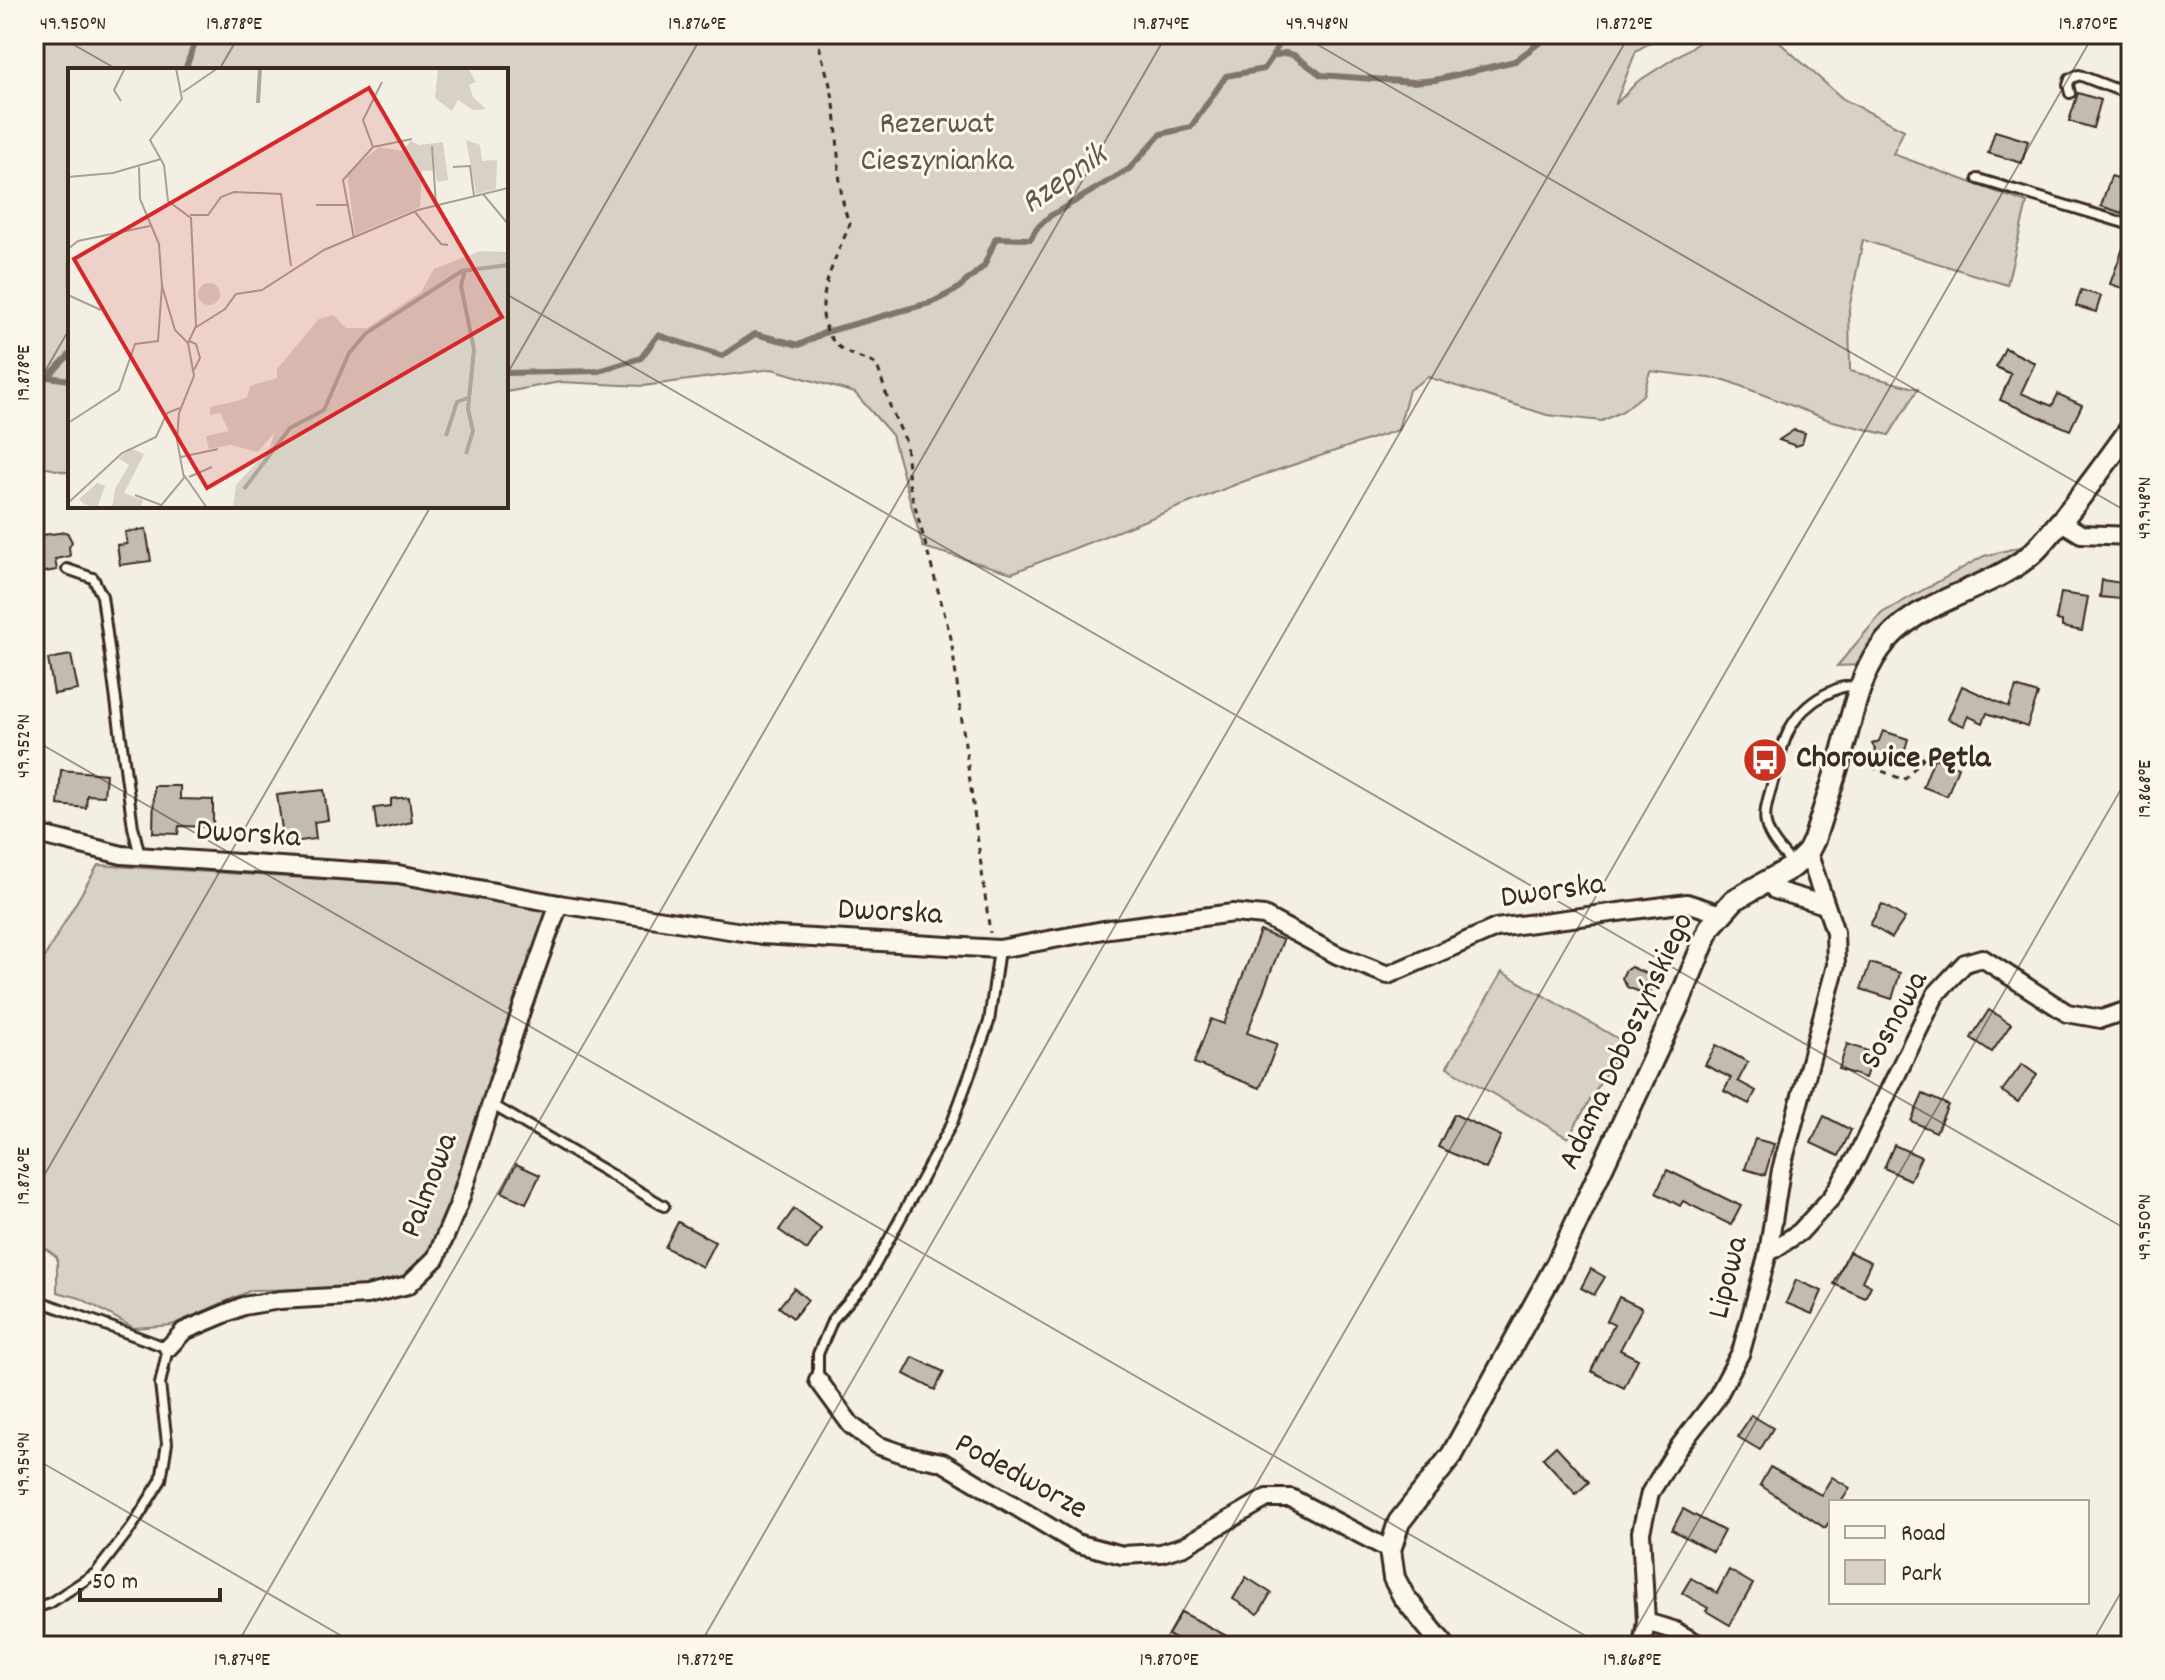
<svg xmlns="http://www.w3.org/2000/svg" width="2165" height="1680" font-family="Dekko,sans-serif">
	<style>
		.green { fill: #d8d1c6; stroke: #8a7e72; stroke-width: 2 }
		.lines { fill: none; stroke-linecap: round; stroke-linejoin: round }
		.stream { stroke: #817468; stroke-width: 6 }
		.building { fill: #c3bbb0; stroke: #3b2a1e; stroke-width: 2 }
		.service-casing { stroke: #3b2a1e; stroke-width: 14 }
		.minor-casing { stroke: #3b2a1e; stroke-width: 22 }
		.tertiary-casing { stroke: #3b2a1e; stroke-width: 26 }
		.path { stroke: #3b2a1e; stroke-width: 3; stroke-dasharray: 6 6; stroke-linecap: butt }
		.service { stroke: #fbf7ec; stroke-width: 8 }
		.minor { stroke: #fbf7ec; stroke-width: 16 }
		.tertiary { stroke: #fbf7ec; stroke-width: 20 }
		.ticks { fill: none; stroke: #3b2a1e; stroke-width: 2; stroke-opacity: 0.45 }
		.labels { text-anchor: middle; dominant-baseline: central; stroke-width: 6; stroke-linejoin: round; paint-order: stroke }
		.park-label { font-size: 32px; fill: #625448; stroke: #fbf7ec }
		.poi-label { font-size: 32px; font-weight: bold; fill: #3b2a1e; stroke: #fbf7ec; text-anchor: start }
		.street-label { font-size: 32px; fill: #3b2a1e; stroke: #fbf7ec }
		.water-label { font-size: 34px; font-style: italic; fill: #645549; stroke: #fbf7ec }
		.inset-river { fill: none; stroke: #afa69a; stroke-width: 4 }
		.inset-road { fill: none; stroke: #a9a095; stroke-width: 2 }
		.view { fill: #d62828; fill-opacity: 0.15; stroke: #d62828; stroke-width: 4 }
		.inset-edge { fill: none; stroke: #3b2a1e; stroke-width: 4 }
		.neatline { fill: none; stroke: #3b2a1e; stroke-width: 3 }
		.ticks-label { font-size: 20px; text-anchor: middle; fill: #3b2a1e }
	</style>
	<rect width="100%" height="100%" fill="#f3efe4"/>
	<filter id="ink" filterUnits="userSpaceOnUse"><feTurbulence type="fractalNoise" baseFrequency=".0125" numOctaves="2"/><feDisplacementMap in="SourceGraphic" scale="16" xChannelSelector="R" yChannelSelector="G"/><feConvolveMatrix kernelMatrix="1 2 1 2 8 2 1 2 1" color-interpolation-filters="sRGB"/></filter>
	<g filter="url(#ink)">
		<!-- green -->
		<g class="green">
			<polygon points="34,34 1664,34 1636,51 1615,105 1637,82 1706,38 1770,34 1843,99 1904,130 1893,154 2027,203 2007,285 1863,240 1849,309 1850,371 1918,389 1889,435 1829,420 1725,380 1650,371 1643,395 1623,411 1602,421 1547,415 1428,377 1409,390 1398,430 1242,482 1012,573 923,547 892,435 855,393 772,369 643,386 560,382 506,392 506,70 70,70 70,473 34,465"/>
			<polygon points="2020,547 2013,559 1860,665 1837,666 1882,613 1984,556"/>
			<polygon points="98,865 431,886 545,908 548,917 435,1242 419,1266 389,1286 342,1289 252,1290 172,1325 134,1328 80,1298 57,1292 57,1257 34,1240 34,975"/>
			<polygon points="1502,972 1624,1042 1568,1138 1447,1067"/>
		</g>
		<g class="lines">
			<!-- stream -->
			<g class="stream">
				<polyline points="1273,55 1285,34"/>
				<polyline points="185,70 198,34"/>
				<polyline points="34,372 48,377 70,380"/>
				<polyline points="506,373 599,371 641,358 658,335 722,356 755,334 799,345 826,332 933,302 956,290 984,266 996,238 1031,239 1036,229 1050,216 1129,169 1161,134 1191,127 1226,76 1264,69 1273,56 1285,53 1294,55 1321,75 1413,82 1435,80 1515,61 1551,34"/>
				<polyline points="48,377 70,354"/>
			</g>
		</g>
		<!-- building -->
		<g class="building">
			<polygon points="2078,93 2101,100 2093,128 2069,121"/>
			<polygon points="1995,131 2028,141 2022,163 1988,153"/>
			<polygon points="2111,176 2131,182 2122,213 2101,206"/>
			<polygon points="2129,232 2131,233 2131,291 2110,284"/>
			<polygon points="2081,290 2101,296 2096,312 2076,306"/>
			<polygon points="2005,348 2035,363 2021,393 2052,406 2058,394 2082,405 2070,430 2000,400 2011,374 1996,367"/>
			<polygon points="1794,430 1805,433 1802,444 1796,446 1779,440"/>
			<polygon points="146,529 151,561 120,565 117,545 127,544 125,532"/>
			<polygon points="67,532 72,542 69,547 70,556 55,559 57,570 39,573 34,554 34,536"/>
			<polygon points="2102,580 2122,583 2120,599 2100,597"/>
			<polygon points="2061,593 2088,597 2082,631 2062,627 2062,621 2056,620"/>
			<polygon points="71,655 78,690 54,694 48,659"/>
			<polygon points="1962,686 2009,707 2016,687 2038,694 2027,727 1987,713 1983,723 1968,716 1964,726 1948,719"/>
			<polygon points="1883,731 1908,739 1900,766 1874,757 1876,750 1872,744 1879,741"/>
			<polygon points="1934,758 1958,767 1947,796 1923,787"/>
			<polygon points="61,770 106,774 104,796 87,795 86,808 58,805"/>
			<polygon points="154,786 180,786 180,799 213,800 213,827 179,826 178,834 153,833"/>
			<polygon points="324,790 328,820 314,822 316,839 284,843 277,795"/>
			<polygon points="409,797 412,822 377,830 374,808 391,806 391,799"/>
			<polygon points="1882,904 1905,918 1892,938 1870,925"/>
			<polygon points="1260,931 1283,940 1247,1033 1277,1044 1260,1088 1194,1063 1211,1019 1224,1024"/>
			<polygon points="1870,963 1900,973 1892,999 1861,989"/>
			<polygon points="1631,967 1656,978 1650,993 1646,992 1645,994 1627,987 1622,978 1625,971"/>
			<polygon points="1989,1010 2011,1024 1992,1052 1971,1038"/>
			<polygon points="1847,1044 1874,1053 1865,1078 1839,1069"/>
			<polygon points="1716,1045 1748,1062 1738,1081 1756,1091 1749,1104 1724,1091 1731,1078 1705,1065"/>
			<polygon points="2022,1064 2037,1075 2018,1102 2002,1091"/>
			<polygon points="1923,1094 1948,1105 1936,1132 1911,1121"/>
			<polygon points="1454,1114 1501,1136 1486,1169 1438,1147"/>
			<polygon points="1824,1116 1851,1130 1839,1156 1811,1143"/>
			<polygon points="1755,1139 1774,1144 1765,1175 1745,1169"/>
			<polygon points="1894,1145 1921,1157 1910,1180 1884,1168"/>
			<polygon points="516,1164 540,1175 526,1203 502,1192"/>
			<polygon points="1667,1170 1741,1206 1731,1225 1683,1201 1680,1206 1656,1193"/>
			<polygon points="794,1209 821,1229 807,1250 779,1230"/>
			<polygon points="678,1222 715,1242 702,1267 665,1247"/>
			<polygon points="1849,1252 1871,1262 1862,1281 1871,1286 1865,1298 1834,1284"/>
			<polygon points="1591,1269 1605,1277 1594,1295 1581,1288"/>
			<polygon points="1796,1280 1822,1291 1812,1314 1786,1303"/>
			<polygon points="794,1288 808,1300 793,1318 779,1307"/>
			<polygon points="1619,1297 1642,1308 1620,1350 1638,1359 1624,1388 1591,1371 1614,1325 1607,1321"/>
			<polygon points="913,1357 944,1372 935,1390 904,1374"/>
			<polygon points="1751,1415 1773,1428 1760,1450 1738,1437"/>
			<polygon points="1556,1446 1589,1482 1576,1494 1543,1458"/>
			<polygon points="1770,1467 1821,1495 1832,1477 1850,1488 1841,1502 1831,1502 1831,1519 1825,1528 1760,1485"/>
			<polygon points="1683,1509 1724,1531 1713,1552 1672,1530"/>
			<polygon points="1729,1570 1753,1584 1730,1625 1706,1611 1708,1608 1682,1593 1691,1578 1717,1593"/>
			<polygon points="1246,1577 1271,1593 1258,1614 1233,1599"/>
			<polygon points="1181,1612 1193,1618 1245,1646 1188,1646 1168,1635"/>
		</g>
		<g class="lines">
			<!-- service casing -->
			<g class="service-casing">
				<g id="service">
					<polyline points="2070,93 2068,85 2070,79 2079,75 2131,95"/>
					<polyline points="1978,179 2131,225"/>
					<polyline points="67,569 93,578 102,596 133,827 140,856"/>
					<path d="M1793,864C1783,853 1769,839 1766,824C1763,810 1770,794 1773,781C1783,743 1787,716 1824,695C1836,689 1845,684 1859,687"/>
					<polyline points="491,1104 664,1206"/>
					<polyline points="34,1299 168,1348 160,1384 167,1443 161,1480 133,1525 96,1573 50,1603 34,1608"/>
					<polyline points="818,1380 818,1354 833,1319 866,1282 952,1123 989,1022 999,949"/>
				</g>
			</g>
			<!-- minor casing -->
			<g class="minor-casing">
				<g id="minor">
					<polyline points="2060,521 2081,534 2131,536"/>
					<polyline points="34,833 122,855 398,874 559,904 762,935 999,949 1109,929 1233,913 1264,916 1337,955 1388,975 1496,928 1687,903 1721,914"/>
					<polyline points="1769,881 1775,890 1825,905"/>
					<polyline points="1768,1253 1800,1232 1832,1197 1856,1158 1936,994 1965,963 1982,958 2067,1013 2101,1019 2131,1009"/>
					<polyline points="168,1348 184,1331 243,1306 280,1300 367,1295 408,1285 436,1258 458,1206 522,1008 559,904"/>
					<polyline points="818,1380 851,1425 877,1445 906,1455 942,1462 1076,1543 1122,1555 1161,1553 1184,1546 1267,1498 1291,1498 1390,1550"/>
					<polyline points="1646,1622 1673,1630 1702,1646"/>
					<polyline points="1642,1646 1646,1622 1641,1532 1650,1493 1678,1448 1716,1399 1741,1352 1768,1253 1781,1170 1836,965 1835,932 1808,852"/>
				</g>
			</g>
			<!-- tertiary casing -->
			<g class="tertiary-casing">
				<path id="tertiary" d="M1444,1646L1404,1597L1394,1578L1390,1550L1399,1522L1452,1455L1557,1264L1677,1007L1710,927L1734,900L1794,866L1808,852L1814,840C1823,811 1833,782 1842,752C1852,717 1858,680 1879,650C1913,600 1981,594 2028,557C2041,547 2050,533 2061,521C2086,491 2108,460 2131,428"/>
			</g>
			<!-- path -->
			<g class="path">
				<path d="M817,34C820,55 828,74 832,94C841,134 834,190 850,224C836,258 804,315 838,346C848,355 865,359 877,365L891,409L906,442L909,484L951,638L990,933"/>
				<polyline points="1860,762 1904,780 1925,756"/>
			</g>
			<!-- service -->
			<use href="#service" class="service"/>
			<!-- minor -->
			<use href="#minor" class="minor"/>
			<!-- tertiary -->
			<use href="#tertiary" class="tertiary"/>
		</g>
	</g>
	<!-- ticks -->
	<path class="ticks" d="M55,34L118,70M1299,34L2131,514M219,70L240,34M506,294L2131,1232M506,376L703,34M34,390L70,328M34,740L1603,1646M34,1193L431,506M34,1458L359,1646M236,1646L1167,34M699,1646L1630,34M1163,1646L2094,34M1626,1646L2131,772M2090,1646L2131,1575"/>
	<!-- icons -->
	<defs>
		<g id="bus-disc" transform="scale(2.3)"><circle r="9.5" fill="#c8321e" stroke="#fbf7ec"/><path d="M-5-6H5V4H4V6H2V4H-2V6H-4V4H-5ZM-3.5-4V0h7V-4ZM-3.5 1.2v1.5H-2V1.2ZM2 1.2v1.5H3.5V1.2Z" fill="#fff"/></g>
	</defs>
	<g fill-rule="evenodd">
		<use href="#bus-disc" x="1765" y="760"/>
	</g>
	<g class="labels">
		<!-- park labels -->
		<g class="park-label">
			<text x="937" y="126">Rezerwat<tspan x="937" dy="37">Cieszynianka</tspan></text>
		</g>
		<!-- poi labels -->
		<g class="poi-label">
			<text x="1796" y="760">Chorowice Pętla</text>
		</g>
		<!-- street labels -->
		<g class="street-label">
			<text transform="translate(248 836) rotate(4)">Dworska</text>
			<text transform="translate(1553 893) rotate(-8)">Dworska</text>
			<text transform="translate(890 914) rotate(3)">Dworska</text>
			<text transform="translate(1896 1021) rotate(-61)">Sosnowa</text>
			<text transform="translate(1628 1042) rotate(-65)">Adama Doboszyńskiego</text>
			<text transform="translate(431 1186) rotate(-69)">Palmowa</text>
			<text transform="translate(1730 1278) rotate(-76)">Lipowa</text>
			<text transform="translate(1020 1478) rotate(29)">Podedworze</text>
		</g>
		<!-- water labels -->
		<g class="water-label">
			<text transform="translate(1065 181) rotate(-35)">Rzepnik</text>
		</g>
	</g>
	<!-- overview -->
	<g transform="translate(68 68)">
		<rect width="440" height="440" fill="#f3efe4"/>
		<path d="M370,0H400L408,14L401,17L405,29L418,41L405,42L390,32L384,43L367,30ZM398,72L412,77L414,93L429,92L428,121L408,126ZM343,73L351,77L375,74L380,112L369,114L367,102L354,103L352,139L287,167L279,105L311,79L334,83ZM412,183L440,184V440H165L168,417L202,380L206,365L190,384L163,377L141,381L138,368L161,363L152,345L142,347V339L169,333L179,329L182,318L209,310V301L251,251L265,247L278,260H299L353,224L366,201ZM130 226a11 11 0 1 1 22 0a11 11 0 1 1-22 0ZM64,381L76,386L56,425L75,432L72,440H44L47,421L61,397L50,390ZM29,415L37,418L29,440L16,436L11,431Z" fill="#d8d1c6"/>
		<path class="inset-river" d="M190,35L192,0M397,202L393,218L406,281L400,341L405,363L398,386M378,368L389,334L402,329M176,421L222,360L256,342L281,285L298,265L394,203L440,197"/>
		<path class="inset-road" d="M115,24L150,0M53,33L46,22L57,0M364,78L368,137M305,79L295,52L314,14M305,79L344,71M71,99L72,131L91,176L94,218L107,262L120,275M385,99L402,98L406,128M0,109L45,105L93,91M415,126L440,156M248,137H280M347,144L373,176L380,177M122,147H140L153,129L166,124L213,126L223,198M286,170L275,112L305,79M0,181L10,173L82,158M0,227L33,242M127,260L157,241L168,226L194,222L256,182L350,142L440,120M121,273L128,276L132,290L126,302M0,355L51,322L67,276L90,273L94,218M113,389L150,381M116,407L139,440M121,409L144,399M67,427L93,437M0,435L54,385L88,369L99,345L112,340M91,440L116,410L109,372L111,345L126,308L120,275L128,258L123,150L100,133L96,97L82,72L114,31L108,0"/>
		<path class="view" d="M301,20L434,249L139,420L6,191Z"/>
		<rect width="440" height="440" class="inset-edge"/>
	</g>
	<!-- margin -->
	<rect width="2165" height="1680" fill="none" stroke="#fbf7ec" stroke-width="88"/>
	<!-- legend -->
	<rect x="1829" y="1500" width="260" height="104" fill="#fbf7ec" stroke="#aea59a" stroke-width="2"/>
	<rect x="1845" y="1526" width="40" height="12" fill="#fbf7ec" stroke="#aea59a" stroke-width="2"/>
	<text x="1901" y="1540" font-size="24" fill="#3b2a1e">Road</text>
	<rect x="1845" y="1560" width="40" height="24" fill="#d8d1c6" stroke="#aea59a" stroke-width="2"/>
	<text x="1901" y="1580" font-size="24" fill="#3b2a1e">Park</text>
	<!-- scale -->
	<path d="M80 1588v12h140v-12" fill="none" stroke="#3b2a1e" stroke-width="4"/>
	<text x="92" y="1588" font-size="24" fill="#3b2a1e" stroke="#fbf7ec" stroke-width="6" paint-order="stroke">50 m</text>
	<rect x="44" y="44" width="2077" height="1592" class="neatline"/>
	<g class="ticks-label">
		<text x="73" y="29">49.950°N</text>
		<text x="234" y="29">19.878°E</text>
		<text x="697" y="29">19.876°E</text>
		<text x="1161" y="29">19.874°E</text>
		<text x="1317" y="29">49.948°N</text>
		<text x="1624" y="29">19.872°E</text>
		<text x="2088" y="29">19.870°E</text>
		<text transform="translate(22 373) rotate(-90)" y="7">19.878°E</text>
		<text transform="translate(2143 508) rotate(-90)" y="7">49.948°N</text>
		<text transform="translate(22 746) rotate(-90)" y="7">49.952°N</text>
		<text transform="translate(2143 789) rotate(-90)" y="7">19.868°E</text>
		<text transform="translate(22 1176) rotate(-90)" y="7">19.876°E</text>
		<text transform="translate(2143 1227) rotate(-90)" y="7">49.950°N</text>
		<text transform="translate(22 1464) rotate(-90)" y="7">49.954°N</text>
		<text x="242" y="1665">19.874°E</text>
		<text x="705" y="1665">19.872°E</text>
		<text x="1169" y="1665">19.870°E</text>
		<text x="1632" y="1665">19.868°E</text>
	</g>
</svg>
